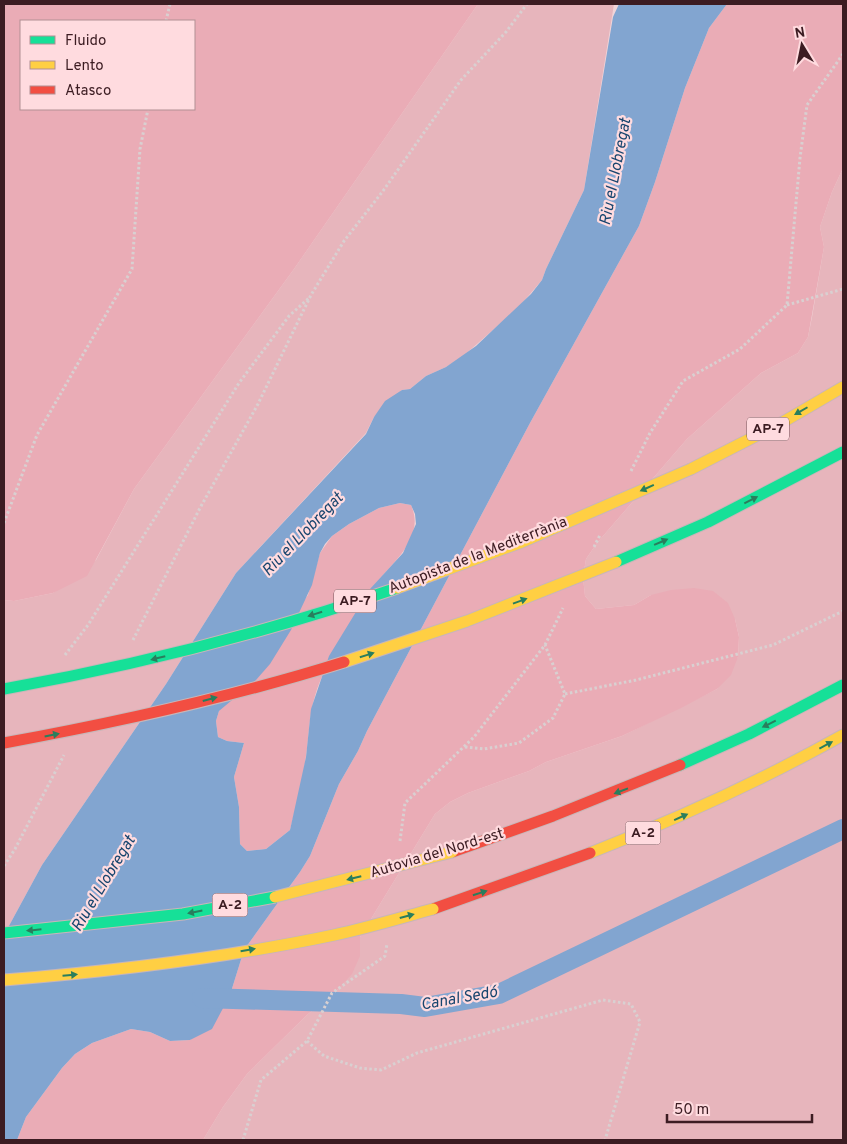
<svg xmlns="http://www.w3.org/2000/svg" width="847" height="1144" font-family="Overpass,sans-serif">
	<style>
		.green { fill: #e7b5bc }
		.forest { fill: #eaacb6; fill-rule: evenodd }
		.water { fill: #82a5d0; fill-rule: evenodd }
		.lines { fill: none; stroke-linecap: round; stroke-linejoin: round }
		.canal { stroke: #82a5d0; stroke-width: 20 }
		.fast-casing { stroke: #c8b6b8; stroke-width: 13 }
		.slow-casing { stroke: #c8b6b8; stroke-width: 13 }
		.jam-casing { stroke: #c8b6b8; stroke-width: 13 }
		.path { stroke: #d9d0d1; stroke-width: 3; stroke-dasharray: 2.5 2.5; stroke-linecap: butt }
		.fast { stroke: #16e098; stroke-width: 11 }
		.slow { stroke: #ffcf43; stroke-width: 11 }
		.jam { stroke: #f24e42; stroke-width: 11 }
		.fast-bridge-casing { stroke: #c8b6b8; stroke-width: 13; stroke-linecap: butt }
		.slow-bridge-casing { stroke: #c8b6b8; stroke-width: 13; stroke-linecap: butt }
		.jam-bridge-casing { stroke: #c8b6b8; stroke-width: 13; stroke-linecap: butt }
		.fast-bridge { stroke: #16e098; stroke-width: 11 }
		.slow-bridge { stroke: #ffcf43; stroke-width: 11 }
		.jam-bridge { stroke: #f24e42; stroke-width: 11 }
		.oneway { fill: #297e5d }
		.labels { text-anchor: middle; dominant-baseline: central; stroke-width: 4.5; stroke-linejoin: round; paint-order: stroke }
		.shield { fill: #ffdbdf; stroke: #76555b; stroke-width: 1 }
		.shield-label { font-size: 14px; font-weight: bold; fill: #3c1c22 }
		.street-label { font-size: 15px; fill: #3c1c22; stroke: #ffdbdf }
		.water-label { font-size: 16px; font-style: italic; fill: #18456e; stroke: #ffdbdf }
	</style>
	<rect width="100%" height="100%" fill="#f1d4d8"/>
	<!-- green -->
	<g class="green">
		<polygon points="478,4 614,4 584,190 546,269 542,280 518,308 461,358 446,367 426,376 410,389 402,390 374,417 366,433 236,573 166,684 42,865 4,935 4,600 14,601 53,593 96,560 134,489 294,269"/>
		<polygon points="843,168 843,1140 203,1140 223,1107 247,1074 307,1015 338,989 360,937 435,814 450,802 468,793 529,771 546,762 622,736 717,689 738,657 739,637 735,619 651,595 634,605 596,609 585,596 583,577 586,559 597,543 687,439 761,373 798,353 808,337 812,317 824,247 820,227 832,192"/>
	</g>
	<!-- forest -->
	<g class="forest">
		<path d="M4,4H478L294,269L134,489L87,576L53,593L14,601L4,600ZM21,21H194V109H21Z"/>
		<polygon points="727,4 843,4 843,168 832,192 820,227 824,247 808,337 798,353 761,373 687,439 597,543 586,559 583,577 585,596 596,609 634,605 651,595 671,590 694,588 713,591 728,603 735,619 739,637 738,657 731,675 717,689 681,708 622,736 546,762 529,771 468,793 450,802 435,814 360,937 360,956 352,974 338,989 307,1015 247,1074 223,1107 203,1140 17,1140 26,1117 62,1068 75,1054 92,1043 131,1029 150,1032 170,1041 190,1040 220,1011 230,995 244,950 300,872 310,856 339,784 358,751 367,731 530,423 639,226 655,182 685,88 709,28"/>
		<path d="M400,503L411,505C427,541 387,565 370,592C351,625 326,659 315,696C309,715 309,736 306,756C303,781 296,806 290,830L266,849L247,851L240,844L239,807L234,777L244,743L227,741L218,737L216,721L219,711L308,595L320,553L332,536L349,524L379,508Z"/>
	</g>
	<!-- water -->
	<path class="water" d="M619,4H727L709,28L685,88L655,182L639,226L530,423L367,731L358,751L339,784L310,856L300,872L244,950L230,995L212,1029L190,1040L170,1041L150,1032L131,1029L92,1043L75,1054L62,1068L26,1117L17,1140H4V935L42,865L166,684L236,573L366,434L374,417L385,401L402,390L410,389L426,376L446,367L476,346L531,294L542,280L546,269L584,190L613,17ZM400,503L411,505L415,514L416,524L403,553L370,589L329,656L311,709L306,757L290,830L266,849L247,851L240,844L239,807L234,777L244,743L227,741L218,737L216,721L219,711L256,680L270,664L291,630L312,585L320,553L325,544L332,536L349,524L379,508Z"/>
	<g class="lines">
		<!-- canal -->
		<polyline class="canal" points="202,998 401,1004 425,1007 499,994 843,829"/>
		<!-- fast casing -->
		<g class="fast-casing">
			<g id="fast">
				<polyline points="616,562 708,522 843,452"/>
				<polyline points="680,765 749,734 843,685"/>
			</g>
		</g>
		<!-- slow casing -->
		<g class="slow-casing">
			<g id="slow">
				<polyline points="691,469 783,422 843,387"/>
				<path d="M590,853C677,819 761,781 843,735"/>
			</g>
		</g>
		<!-- jam casing -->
		<g class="jam-casing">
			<g id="jam">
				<polyline points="452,852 553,816 680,765"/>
				<polyline points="433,909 590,853"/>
			</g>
		</g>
		<!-- path -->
		<g class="path">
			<polyline points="166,21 170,4"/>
			<polyline points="787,305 843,289"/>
			<polyline points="631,471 650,433 683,381 740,349 787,305 800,158 807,105 843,54"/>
			<polyline points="4,523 37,435 132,269 140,149 148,109"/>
			<polyline points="594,547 600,535"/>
			<polyline points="133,640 200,508 258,404 311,295 344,241 383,191 461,80 506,32 527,4"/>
			<polyline points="65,655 88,625 239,383 289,316 309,298"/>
			<polyline points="565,694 636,680 773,645 843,611"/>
			<polyline points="465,747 484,749 519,743 553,718 565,694 545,645"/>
			<polyline points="400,841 405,803 474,737 545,645 563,608"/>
			<polyline points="4,866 15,849 64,755"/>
			<polyline points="307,1041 324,1056 360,1068 381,1070 417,1053 603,1000 631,1004 640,1022 605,1140"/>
			<polyline points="243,1140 261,1080 307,1041 332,993 385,956 387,944"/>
		</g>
		<!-- fast -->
		<use href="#fast" class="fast"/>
		<!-- slow -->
		<use href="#slow" class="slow"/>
		<!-- jam -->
		<use href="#jam" class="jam"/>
		<!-- fast-bridge casing -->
		<g class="fast-bridge-casing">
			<g id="fast-bridge">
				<path d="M4,689C138,665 268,632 397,588"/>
				<polyline points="4,933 183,914 275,897"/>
			</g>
		</g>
		<!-- slow-bridge casing -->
		<g class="slow-bridge-casing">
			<g id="slow-bridge">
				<polyline points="397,588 522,542 691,469"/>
				<polyline points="344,662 467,621 616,562"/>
				<polyline points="275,897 452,852"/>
				<path d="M4,980C115,971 225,958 334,935C367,928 400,918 433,909"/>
			</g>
		</g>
		<!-- jam-bridge casing -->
		<g class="jam-bridge-casing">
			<path id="jam-bridge" d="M4,743C119,722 232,697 344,662"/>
		</g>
		<!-- fast-bridge -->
		<use href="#fast-bridge" class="fast-bridge"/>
		<!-- slow-bridge -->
		<use href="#slow-bridge" class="slow-bridge"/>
		<!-- jam-bridge -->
		<use href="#jam-bridge" class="jam-bridge"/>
	</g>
	<!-- one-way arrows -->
	<defs><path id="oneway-solid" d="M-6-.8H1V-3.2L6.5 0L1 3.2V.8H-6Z" transform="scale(1.25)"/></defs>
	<g class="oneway">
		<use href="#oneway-solid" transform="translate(801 411) rotate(150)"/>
		<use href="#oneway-solid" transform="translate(647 488) rotate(156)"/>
		<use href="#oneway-solid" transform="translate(751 500) rotate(-27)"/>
		<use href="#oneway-solid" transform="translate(661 542) rotate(-23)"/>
		<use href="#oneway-solid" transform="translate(520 601) rotate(-20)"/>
		<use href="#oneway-solid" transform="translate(315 614) rotate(162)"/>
		<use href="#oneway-solid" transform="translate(367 655) rotate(-17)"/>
		<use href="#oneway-solid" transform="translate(158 658) rotate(166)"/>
		<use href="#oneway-solid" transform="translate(210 699) rotate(-15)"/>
		<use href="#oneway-solid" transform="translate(769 724) rotate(154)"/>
		<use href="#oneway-solid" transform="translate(52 735) rotate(-11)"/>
		<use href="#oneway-solid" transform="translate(826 745) rotate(-28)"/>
		<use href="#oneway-solid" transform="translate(621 791) rotate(159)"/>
		<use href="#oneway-solid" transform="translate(681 817) rotate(-24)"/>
		<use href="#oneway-solid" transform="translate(354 878) rotate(166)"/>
		<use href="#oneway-solid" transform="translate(480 893) rotate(-18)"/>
		<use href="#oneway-solid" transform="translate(195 912) rotate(169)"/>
		<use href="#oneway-solid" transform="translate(407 916) rotate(-15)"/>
		<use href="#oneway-solid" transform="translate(34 930) rotate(174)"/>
		<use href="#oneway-solid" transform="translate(248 950) rotate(-10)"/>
		<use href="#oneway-solid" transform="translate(70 975) rotate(-5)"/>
	</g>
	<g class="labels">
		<!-- shield labels -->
		<g class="shield">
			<rect x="747" y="417.5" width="42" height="23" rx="4"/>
			<rect x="334" y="589.5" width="42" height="23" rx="4"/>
			<rect x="625.5" y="821.5" width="35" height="23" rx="4"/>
			<rect x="212.5" y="893.5" width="35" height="23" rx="4"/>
		</g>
		<g class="shield-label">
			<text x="768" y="429">AP-7</text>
			<text x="355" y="601">AP-7</text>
			<text x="643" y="833">A-2</text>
			<text x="230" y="905">A-2</text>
		</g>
		<!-- street labels -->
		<g class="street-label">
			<text transform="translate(478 556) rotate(-21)">Autopista de la Mediterrània</text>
			<text transform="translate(437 854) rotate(-17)">Autovia del Nord-est</text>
		</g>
		<!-- water labels -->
		<g class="water-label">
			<text transform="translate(616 172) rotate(-79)">Riu el Llobregat</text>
			<text transform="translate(303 535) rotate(-46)">Riu el Llobregat</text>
			<text transform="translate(104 884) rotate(-59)">Riu el Llobregat</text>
			<text transform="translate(459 999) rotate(-10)">Canal Sedó</text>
		</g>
	</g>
	<!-- border -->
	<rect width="847" height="1144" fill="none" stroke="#3c1c22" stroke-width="10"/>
	<!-- legend -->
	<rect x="20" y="20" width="175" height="90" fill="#ffdbdf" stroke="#b18f93"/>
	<rect x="30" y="36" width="25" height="8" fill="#16e098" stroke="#b18f93"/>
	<text x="65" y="45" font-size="15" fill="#3c1c22">Fluido</text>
	<rect x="30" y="61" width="25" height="8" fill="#ffcf43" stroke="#b18f93"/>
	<text x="65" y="70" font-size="15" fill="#3c1c22">Lento</text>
	<rect x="30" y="86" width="25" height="8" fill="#f24e42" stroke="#b18f93"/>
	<text x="65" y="95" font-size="15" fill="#3c1c22">Atasco</text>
	<!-- north arrow -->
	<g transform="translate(802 45) rotate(350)" stroke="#ffdbdf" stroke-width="4" paint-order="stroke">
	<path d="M0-4L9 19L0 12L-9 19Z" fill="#3c1c22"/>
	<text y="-8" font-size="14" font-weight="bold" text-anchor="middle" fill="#3c1c22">N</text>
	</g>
	<!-- scale -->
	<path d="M667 1114v8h145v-8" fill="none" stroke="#3c1c22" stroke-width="2.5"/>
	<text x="674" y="1114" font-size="15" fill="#3c1c22" stroke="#ffdbdf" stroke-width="4" paint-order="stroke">50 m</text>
</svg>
